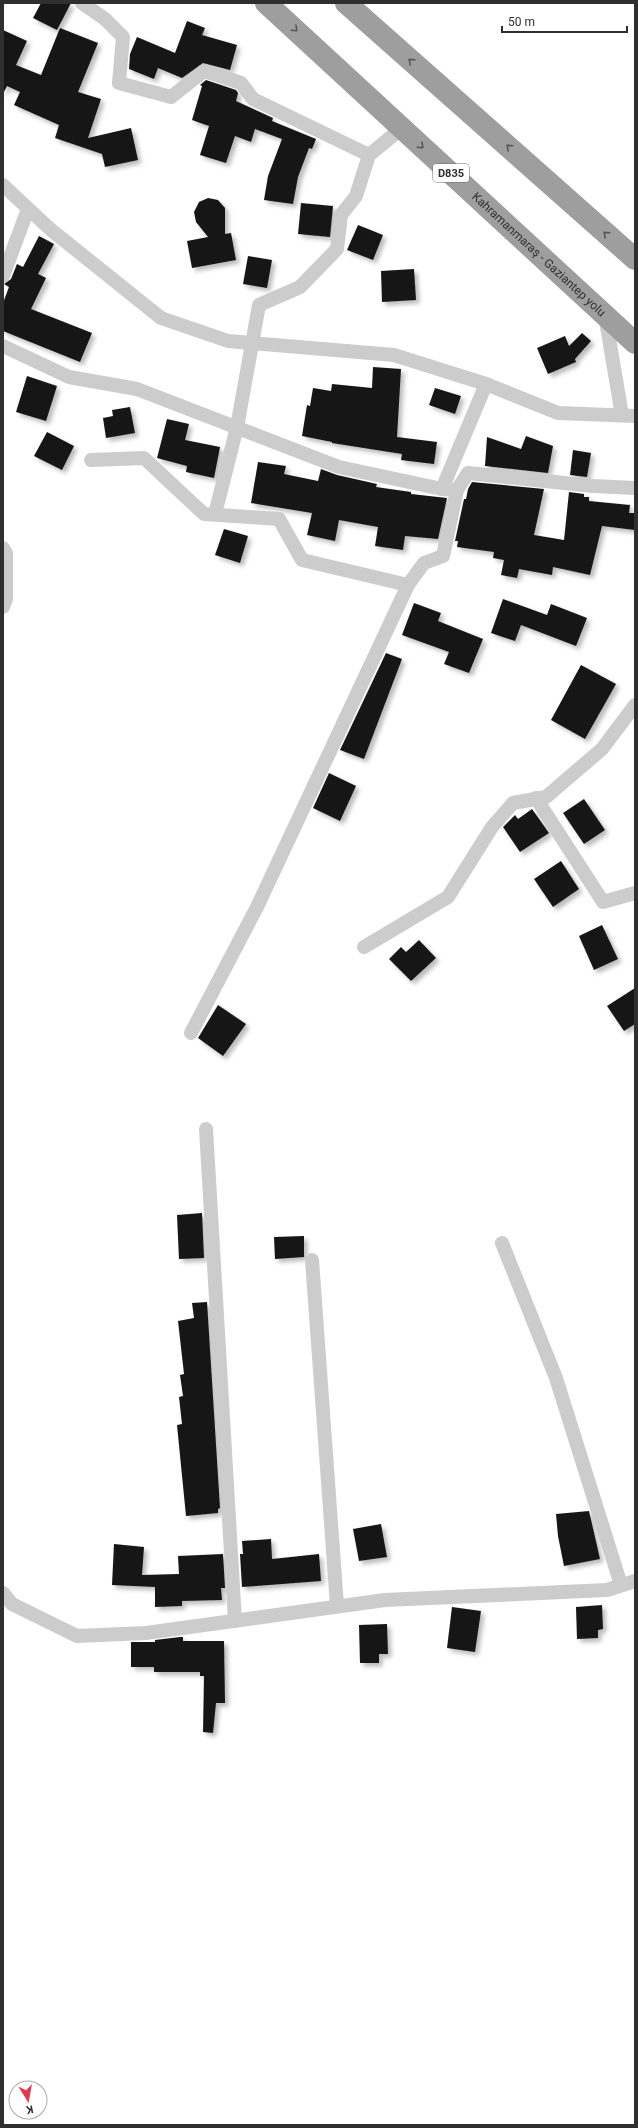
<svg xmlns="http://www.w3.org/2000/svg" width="638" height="2128" font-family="Roboto,sans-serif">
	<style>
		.building { fill: #161616; filter: url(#shadow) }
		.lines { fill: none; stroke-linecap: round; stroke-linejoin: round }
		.minor { stroke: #ccc; stroke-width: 14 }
		.trunk { stroke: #9e9e9e; stroke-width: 22 }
		.oneway { stroke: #565656 }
		.labels { text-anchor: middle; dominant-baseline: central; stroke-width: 4; stroke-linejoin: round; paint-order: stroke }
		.shield { fill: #fff; stroke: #6d6d6d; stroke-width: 1 }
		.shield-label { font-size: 11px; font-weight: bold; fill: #2f2f2f }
		.street-label { font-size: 12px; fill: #2f2f2f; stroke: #fff }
	</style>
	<defs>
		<filter id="shadow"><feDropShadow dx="3.5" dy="3.5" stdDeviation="2" flood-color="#0004"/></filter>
	</defs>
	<rect width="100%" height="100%" fill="#fff"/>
	<!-- building -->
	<g class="building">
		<polygon points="41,3 71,3 57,30 33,18"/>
		<polygon points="187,21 205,28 202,35 237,45 230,70 203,63 182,78 158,68 154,79 129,69 130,54 137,37 175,53"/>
		<polygon points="60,28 98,43 78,92 101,99 88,138 131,128 138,160 105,167 102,154 55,138 59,125 14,105 20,92 7,86 3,94 3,30 27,41 16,65 41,75"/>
		<polygon points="206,80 236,90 238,93 236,101 273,118 272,121 316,139 312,149 309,148 298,177 293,204 264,200 268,176 282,139 255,129 251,142 235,136 226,163 200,155 209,126 192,120 202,86 200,85"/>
		<polygon points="208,198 218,200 225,208 225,234 231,233 236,260 192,268 187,241 208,237 196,222 194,212 199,202"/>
		<polygon points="301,203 333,206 330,237 298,234"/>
		<polygon points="358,225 383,235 373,260 347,250"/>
		<polygon points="39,236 54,244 38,274 46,278 31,309 92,333 80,362 3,331 3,303 9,287 4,284 11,279 17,264 23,267"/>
		<polygon points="248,256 272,260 267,288 243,284"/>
		<polygon points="414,269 416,300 382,302 381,271"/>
		<polygon points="582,333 591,341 575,359 576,362 548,374 537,348 565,336 569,346"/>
		<polygon points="373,367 401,369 397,437 437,442 434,464 401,460 402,454 332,443 332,442 302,436 307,405 310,406 313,388 331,391 332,384 372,388"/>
		<polygon points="27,376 57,386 46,421 16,412"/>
		<polygon points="435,388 461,396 455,414 429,405"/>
		<polygon points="130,407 135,433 106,438 103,418 113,416 112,410"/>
		<polygon points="167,419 189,424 185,440 220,447 214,478 186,472 187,466 157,458"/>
		<polygon points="47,432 74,446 62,470 34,456"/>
		<polygon points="526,436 553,446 548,473 485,466 487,437 521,449"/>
		<polygon points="573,450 591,453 587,477 570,475"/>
		<polygon points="258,462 286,466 284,474 318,481 321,469 337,475 377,484 376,487 411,492 411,494 447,498 438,539 405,536 403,550 375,546 378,527 339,520 335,541 307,535 312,513 251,503"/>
		<polygon points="472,482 544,489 534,535 564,540 569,492 584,494 584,497 589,497 589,501 630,505 629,513 635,513 635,530 602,526 590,575 553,567 552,575 519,569 517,578 501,575 504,560 493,558 494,552 457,547 458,541 455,541 464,499 466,499 468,489"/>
		<polygon points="224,529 248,536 240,563 215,555"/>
		<polygon points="503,599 547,615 551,604 587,618 576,646 521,625 515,641 491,633"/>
		<polygon points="414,603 441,613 438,621 483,639 469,673 444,664 449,652 402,635"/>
		<polygon points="386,653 402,659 364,759 340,750"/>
		<polygon points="581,665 616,684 585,739 551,720"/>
		<polygon points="329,773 356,786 340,821 313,808"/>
		<polygon points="584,799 605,830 584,844 563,813"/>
		<polygon points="532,809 549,833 520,852 503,827 515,815 518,819"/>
		<polygon points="561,861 579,889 553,907 534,879"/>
		<polygon points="602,925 618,959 594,970 579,936"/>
		<polygon points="419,940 436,958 411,981 389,959 401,947 406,952"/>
		<polygon points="635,988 635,1024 624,1031 607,1006"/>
		<polygon points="218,1005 246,1024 223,1056 198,1038"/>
		<polygon points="202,1213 204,1258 179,1259 177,1215"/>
		<polygon points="304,1236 304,1257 275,1259 274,1237"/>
		<polygon points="207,1302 220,1508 218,1509 218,1513 186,1516 177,1425 182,1424 179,1397 183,1396 180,1375 184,1374 178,1321 194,1318 192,1303"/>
		<polygon points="589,1511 600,1559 564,1566 558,1536 556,1514"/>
		<polygon points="381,1524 387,1557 359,1561 353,1529"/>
		<polygon points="271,1539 272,1559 319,1554 321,1581 242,1587 240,1554 243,1554 242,1541"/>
		<polygon points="114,1544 144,1547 142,1575 179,1574 178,1556 223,1554 225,1588 221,1588 222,1600 182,1601 182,1606 155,1607 155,1587 112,1585"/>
		<polygon points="602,1605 603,1629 598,1630 598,1638 577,1639 576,1607"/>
		<polygon points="452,1607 481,1611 475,1652 447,1648"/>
		<polygon points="387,1624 388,1654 379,1654 379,1663 360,1663 359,1625"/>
		<polygon points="180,1637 183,1637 183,1641 224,1641 225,1703 216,1703 213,1733 203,1732 204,1676 200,1676 200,1672 154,1672 154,1667 131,1667 131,1642 155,1642 155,1640"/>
	</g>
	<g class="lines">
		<!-- minor -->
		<g class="minor">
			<polyline points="82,3 105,19 123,37 119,83 171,97 204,71 241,83 253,99 369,155 356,196 341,215 337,249 300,287 259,305 237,427 215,514"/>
			<polyline points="369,155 402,128"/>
			<polyline points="3,185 50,229 161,318 228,341 394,355 486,384 558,413 635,416"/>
			<polyline points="3,276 28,209"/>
			<polyline points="605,315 622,415"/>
			<polyline points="3,346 69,377 137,389 339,467 442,489 457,490 468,473 593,486 635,488"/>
			<polyline points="91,460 144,458 204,514 279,519 302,560 408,585"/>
			<polyline points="442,489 486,384"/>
			<polyline points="3,548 6,553 6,599 3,607"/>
			<polyline points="536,798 603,902 635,893"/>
			<polyline points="364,947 448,897 492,827 513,803 546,797 602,749 635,705"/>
			<polyline points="191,1033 257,907 408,585 424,563 443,556 457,490"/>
			<polyline points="206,1129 235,1621"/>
			<polyline points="502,1243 556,1378 621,1585"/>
			<polyline points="312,1260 337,1606"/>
			<polyline points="3,1593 12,1604 77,1636 146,1633 385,1600 607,1590 635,1581"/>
		</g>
		<!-- trunk -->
		<g class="trunk">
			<path id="s1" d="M266,3L635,343"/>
			<polyline points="346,3 635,259"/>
		</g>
	</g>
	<!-- one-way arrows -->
	<defs><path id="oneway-chevron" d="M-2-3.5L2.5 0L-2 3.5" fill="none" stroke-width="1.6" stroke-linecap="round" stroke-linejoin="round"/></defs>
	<g class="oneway">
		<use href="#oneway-chevron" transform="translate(295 29) rotate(43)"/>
		<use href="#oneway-chevron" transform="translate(411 61) rotate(-138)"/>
		<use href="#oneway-chevron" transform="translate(421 146) rotate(43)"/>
		<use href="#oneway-chevron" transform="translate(509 147) rotate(-138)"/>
		<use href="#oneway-chevron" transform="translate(606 234) rotate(-138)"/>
	</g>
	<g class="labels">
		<!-- shield labels -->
		<rect class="shield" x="433" y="164" width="36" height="18" rx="3"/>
		<g class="shield-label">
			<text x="451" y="173">D835</text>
		</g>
		<!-- street labels -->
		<g class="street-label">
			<text stroke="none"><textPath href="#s1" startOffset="371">Kahramanmaraş - Gaziantep yolu</textPath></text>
		</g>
	</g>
	<!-- border -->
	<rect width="638" height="2128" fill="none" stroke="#2f2f2f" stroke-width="8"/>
	<!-- north arrow -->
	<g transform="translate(28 2100) rotate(169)"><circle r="19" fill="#ffffff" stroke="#acacac"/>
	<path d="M0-3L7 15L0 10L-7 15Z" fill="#dd3b50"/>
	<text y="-6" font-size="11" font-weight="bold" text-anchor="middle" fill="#2f2f2f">K</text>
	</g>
	<!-- scale -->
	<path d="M502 26v6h125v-6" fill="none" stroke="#2f2f2f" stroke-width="2"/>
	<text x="508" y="26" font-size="12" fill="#2f2f2f" stroke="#ffffff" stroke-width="3" paint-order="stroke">50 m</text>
</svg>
